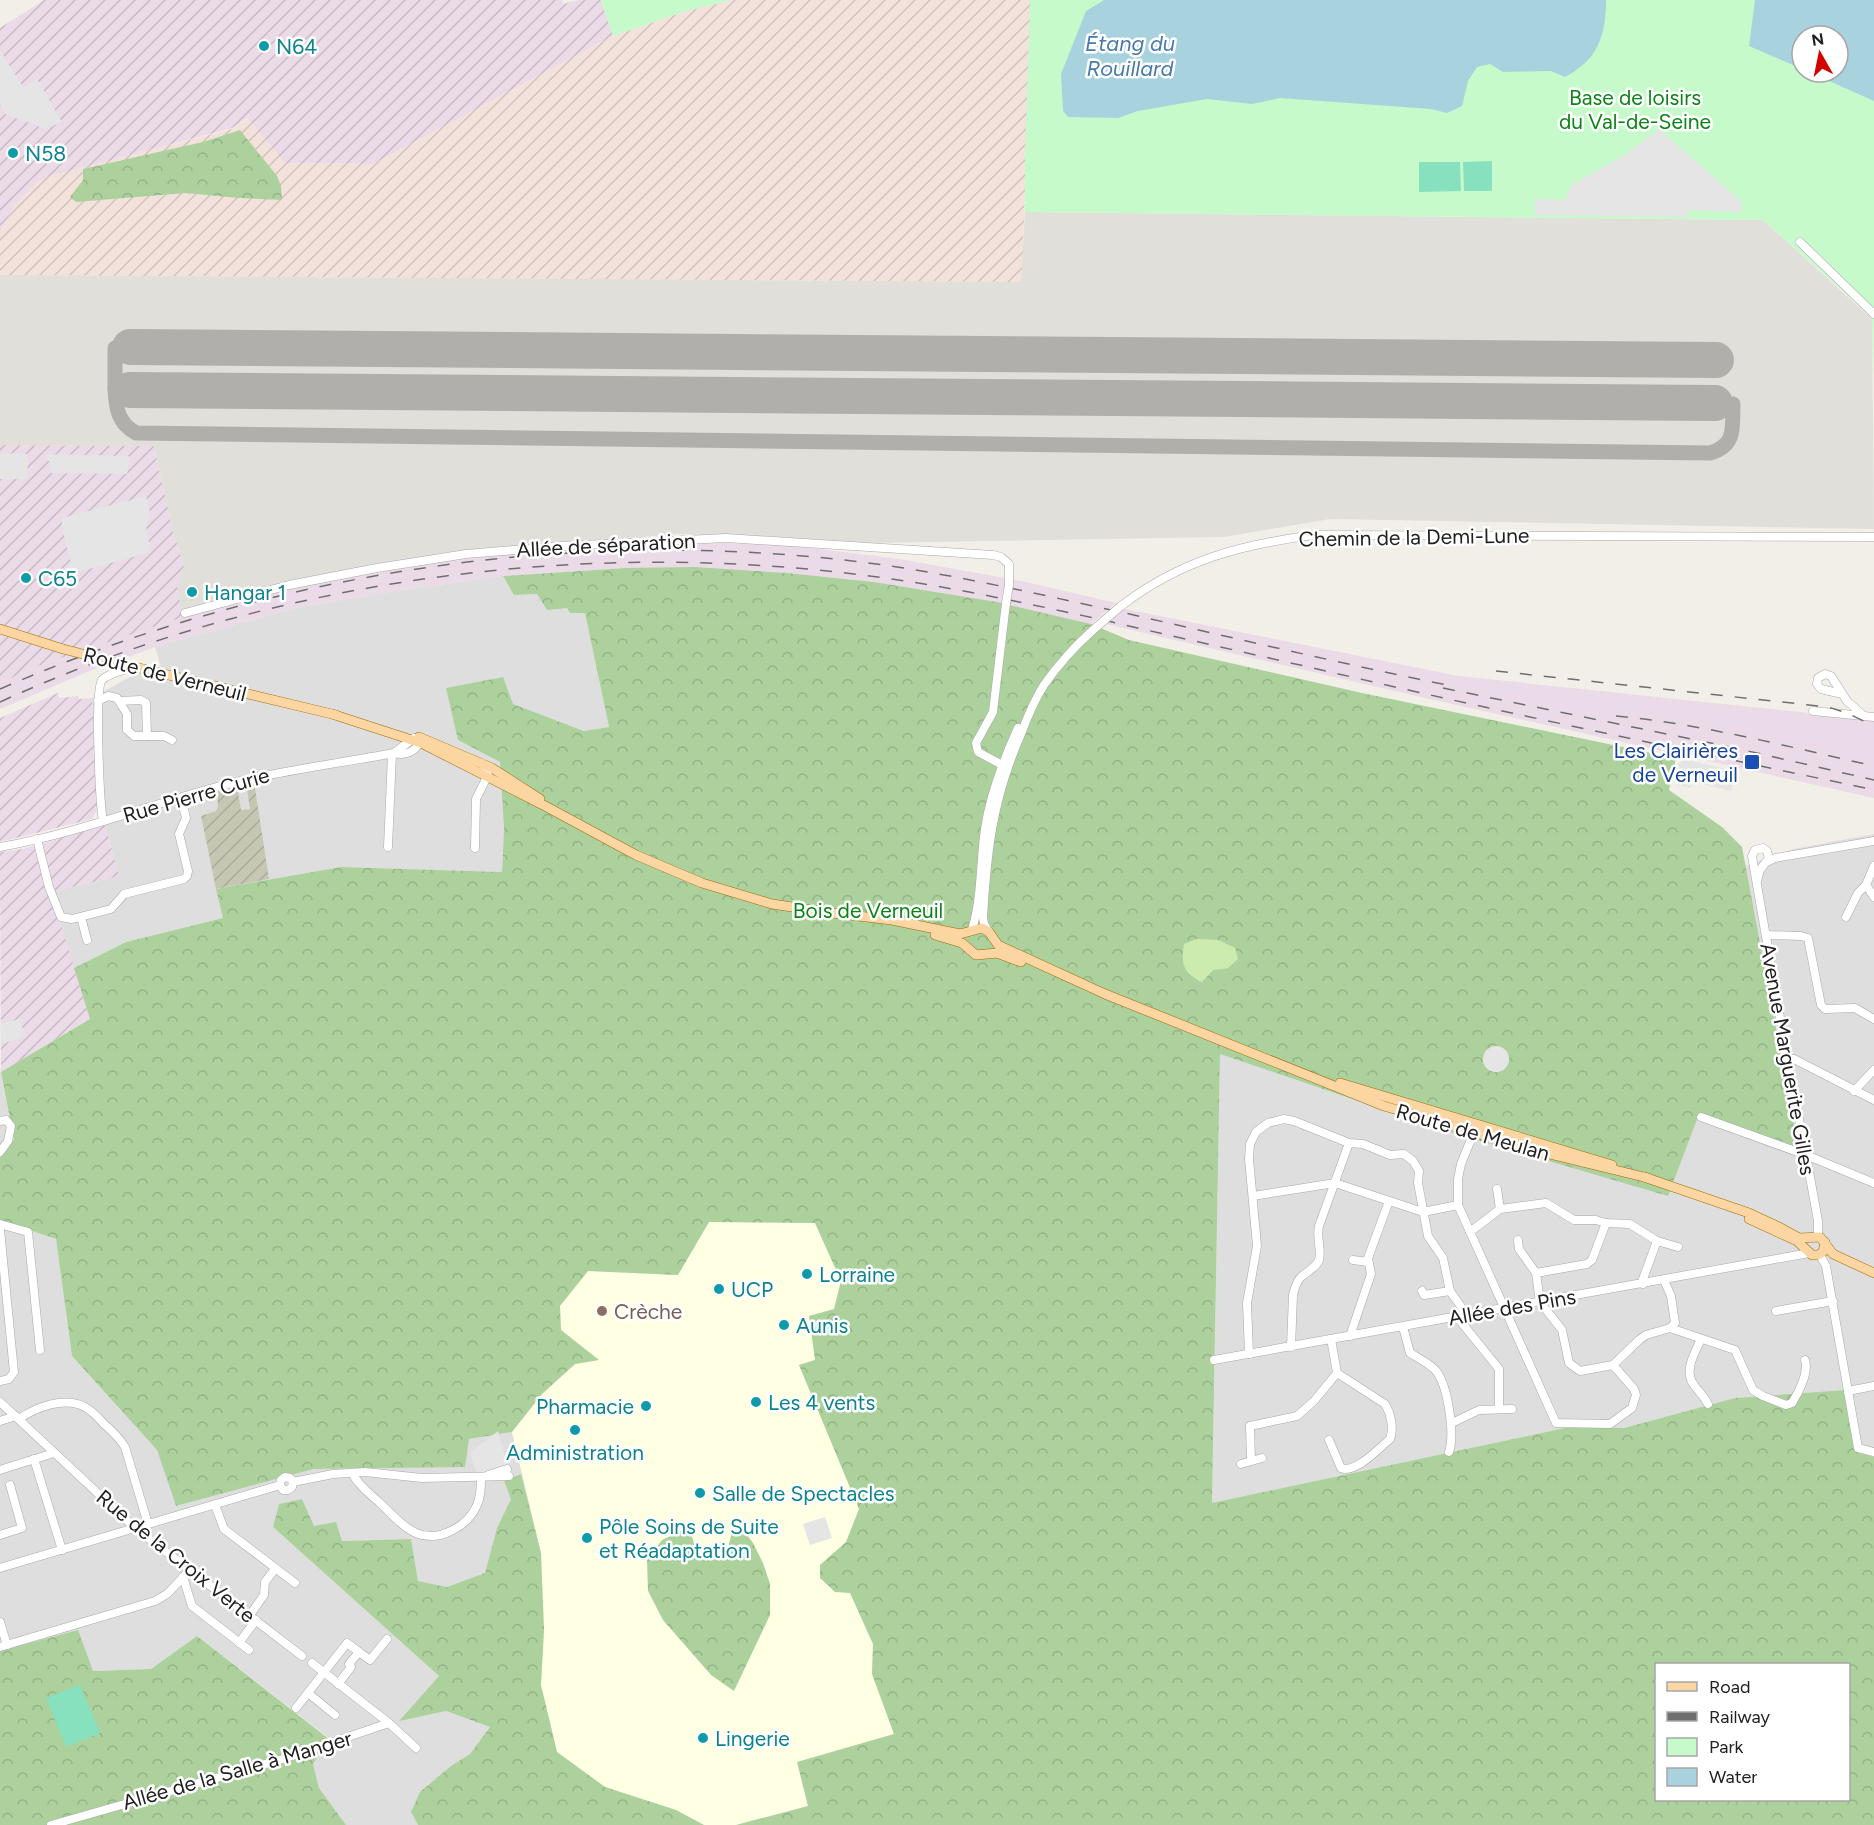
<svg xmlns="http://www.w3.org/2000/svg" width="1874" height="1825" font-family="Figtree,sans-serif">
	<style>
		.residential { fill: #dfdede }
		.industrial { fill: url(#industrial-furrows) }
		.education { fill: #ffffe4 }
		.military { fill: url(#military-furrows) }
		.airport { fill: #e1dfd9 }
		.railway { fill: #ebdae7 }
		.construction { fill: url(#construction-furrows) }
		.grass { fill: #ccebaf }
		.forest { fill: url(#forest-crowns); fill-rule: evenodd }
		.park { fill: #c7facb; fill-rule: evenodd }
		.pitch { fill: #87e0be }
		.parking { fill: #e5e5e5 }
		.water { fill: #a9d2df }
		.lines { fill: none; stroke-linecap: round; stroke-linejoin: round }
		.taxiway { stroke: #b0afac; stroke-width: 15 }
		.runway { stroke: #b0afac; stroke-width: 36 }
		.minor-casing { stroke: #a8a8a8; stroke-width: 9 }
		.major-casing { stroke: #9f6b00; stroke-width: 10 }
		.minor { stroke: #fff; stroke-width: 8 }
		.major { stroke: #fcd6a2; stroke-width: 9 }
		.rail { stroke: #6f6f6f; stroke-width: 1.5; stroke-dasharray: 12 12; stroke-linecap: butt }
		.minor-bridge-casing { stroke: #a8a8a8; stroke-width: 9; stroke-linecap: butt }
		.major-bridge-casing { stroke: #9f6b00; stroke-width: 10; stroke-linecap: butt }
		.minor-bridge { stroke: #fff; stroke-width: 8 }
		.major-bridge { stroke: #fcd6a2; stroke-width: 9 }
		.culture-dot { fill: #0f9aa8; stroke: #fff; stroke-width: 2 }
		.transit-dot { fill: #1a4fb4; stroke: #fff; stroke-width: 2 }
		.education-dot { fill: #8d6e63; stroke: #fff; stroke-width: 2 }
		.labels { text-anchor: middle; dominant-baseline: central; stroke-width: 5; stroke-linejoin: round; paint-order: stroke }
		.culture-label { font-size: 21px; fill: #0d838f; stroke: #fff; text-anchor: start }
		.park-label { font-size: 21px; fill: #0b8416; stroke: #fff }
		.street-label { font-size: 21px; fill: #212121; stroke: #fff }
		.transit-label { font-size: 21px; fill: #164399; stroke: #fff; text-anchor: end }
		.education-label { font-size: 21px; fill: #785e54; stroke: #fff; text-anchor: start }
		.water-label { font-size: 22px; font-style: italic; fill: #497aab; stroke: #fff }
	</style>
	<defs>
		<pattern id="industrial-furrows" width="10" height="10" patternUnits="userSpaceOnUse" patternTransform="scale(1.5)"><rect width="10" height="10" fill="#ebdae7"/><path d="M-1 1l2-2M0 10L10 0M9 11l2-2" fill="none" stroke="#c9bbc6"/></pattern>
		<pattern id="military-furrows" width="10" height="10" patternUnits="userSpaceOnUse" patternTransform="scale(1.5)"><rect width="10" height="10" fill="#f3e2dc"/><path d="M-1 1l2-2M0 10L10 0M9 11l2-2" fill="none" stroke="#d0c2bc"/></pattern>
		<pattern id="construction-furrows" width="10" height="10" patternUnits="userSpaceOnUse" patternTransform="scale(1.5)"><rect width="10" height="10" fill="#c6c7b3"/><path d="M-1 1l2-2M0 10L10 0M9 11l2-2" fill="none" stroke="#aaab9a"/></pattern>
		<pattern id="forest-crowns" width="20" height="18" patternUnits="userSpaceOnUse" patternTransform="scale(1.5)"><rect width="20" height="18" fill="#acd19d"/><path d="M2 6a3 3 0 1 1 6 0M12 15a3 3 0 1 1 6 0" fill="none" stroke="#94b387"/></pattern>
	</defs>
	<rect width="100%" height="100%" fill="#f2efe8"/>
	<!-- residential -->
	<g class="residential">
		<polygon points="503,576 514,595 537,594 567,608 570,613 585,613 609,727 585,731 512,704 458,740 500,762 504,829 502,872 341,867 216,889 223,918 126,942 74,968 51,892 119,876 105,825 98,810 92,698 135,674 161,667 155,647 296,608 382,593"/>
		<polygon points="1874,834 1874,1457 1855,1450 1845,1390 1735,1398 1624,1428 1574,1426 1212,1504 1220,1054 1446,1131 1699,1114 1799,1150 1745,866 1794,849"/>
		<polygon points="0,1068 14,1140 0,1158"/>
		<polygon points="0,1220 56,1239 72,1356 157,1450 176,1506 314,1469 376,1468 469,1439 512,1432 542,1394 736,1825 704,1825 511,1499 497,1528 485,1573 447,1587 418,1581 411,1539 342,1541 314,1526 302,1499 279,1504 273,1527 439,1676 400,1720 446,1711 490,1727 470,1754 451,1766 411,1812 418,1825 346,1825 319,1788 313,1764 329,1738 197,1636 151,1669 92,1671 0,1651"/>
	</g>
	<!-- industrial -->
	<g class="industrial">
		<polygon points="44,0 562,0 563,4 578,0 601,0 613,36 373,164 284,163 247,118 232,128 45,178 26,193 15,205 0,232 0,28"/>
		<polygon points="0,445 154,446 173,531 184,566 177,588 184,617 38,666 0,683"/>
		<polygon points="58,693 59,698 78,696 79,699 92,698 97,810 92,819 0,842 0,718"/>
		<polygon points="105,825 119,876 51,892 90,1019 1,1072 0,852 23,849"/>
	</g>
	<!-- education -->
	<polygon class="education" points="709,1222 815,1223 841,1281 834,1309 815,1360 799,1365 859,1509 846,1543 820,1565 835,1592 850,1592 873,1644 872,1674 894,1734 797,1762 808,1806 736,1825 704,1825 676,1810 605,1787 557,1752 541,1685 544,1630 541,1553 512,1432 542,1394 575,1364 598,1360 561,1330 560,1306 588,1271 678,1275"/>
	<!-- military -->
	<polygon class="military" points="732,0 1031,0 1022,282 0,275 0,232 15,205 35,184 45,177 232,129 248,118 285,163 373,164 613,36 686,11"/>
	<!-- airport -->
	<polygon class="airport" points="1025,212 1763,220 1872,319 1874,529 1330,519 1224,537 865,543 679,534 503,548 299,580 184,617 177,588 184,566 173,531 154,446 0,445 0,275 1021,282"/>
	<!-- railway -->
	<g class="railway">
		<polygon points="726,543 795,546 899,559 1026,582 1116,603 1091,624 997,602 874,582 787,573 626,568 503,576 382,593 296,608 155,647 92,670 0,709 0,683 38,666 184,617 291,588 377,570 467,557 607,546"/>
		<polygon points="1125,609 1459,676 1874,720 1874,798 1412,695 1106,624"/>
	</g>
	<!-- construction -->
	<polygon class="construction" points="254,782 269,879 216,889 201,816 216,811 218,807 217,792 237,786 241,810 250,809 246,783"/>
	<!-- grass -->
	<path class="grass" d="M1197,939L1218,940L1235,948L1239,959L1228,968L1213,970L1202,982C1183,972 1181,965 1183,944Z"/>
	<!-- forest -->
	<g class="forest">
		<polygon points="240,130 277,176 281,186 282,200 239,198 186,193 76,202 70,197 83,180 83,169 203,142"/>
		<path d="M694,567L787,573L874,582L997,602L1091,624L1129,640L1362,693L1676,758L1669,790L1722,827L1742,847L1799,1151L1699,1114L1668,1196L1446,1131L1220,1054L1212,1503L1574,1426L1624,1428L1735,1398L1845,1390L1855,1450L1874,1457V1825H736L808,1806L797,1762L894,1734L872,1674L873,1644L850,1593L835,1592L820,1578V1565L846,1542L859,1509L799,1365L815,1360L809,1316L834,1309L841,1281L815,1223L709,1222L678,1275L588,1271L560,1306L561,1330L599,1360L575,1364L542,1394L512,1432L469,1439L465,1467L314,1469L176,1506L157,1450L72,1356L56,1239L0,1220V1158L14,1140L1,1072L90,1019L74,968L126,942L223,918L216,889L341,867L502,872L504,829L500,762L458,740L446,688L503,677L513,704L584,731L609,727L585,613H570L567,608L547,610L537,594L514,595L503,576L626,568ZM1197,939L1218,940L1235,948L1238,959L1228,968L1213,970L1202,982C1183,972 1181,965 1184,944ZM1495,1047L1507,1052L1509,1060L1503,1070C1494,1074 1486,1071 1483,1061L1488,1050ZM1656,1664H1848V1800H1656Z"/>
		<polygon points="521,1474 541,1553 544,1630 541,1685 557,1752 605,1787 676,1810 704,1825 418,1825 411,1812 420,1792 451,1766 470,1754 490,1727 446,1711 399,1721 439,1676 273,1527 279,1504 302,1499 314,1526 336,1522 342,1541 411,1539 418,1581 447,1587 485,1573 497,1528 511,1499 504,1481"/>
		<polygon points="735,1519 753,1543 763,1563 770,1584 770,1615 734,1691 711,1675 663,1620 648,1591 647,1560 662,1540 689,1527 697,1553 726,1557"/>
		<polygon points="78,1630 93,1671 151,1669 197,1636 329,1739 313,1764 319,1788 346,1825 0,1825 0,1651"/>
	</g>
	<!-- park -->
	<g class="park">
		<polygon points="601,0 732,0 686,11 613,36"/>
		<path d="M1030,0H1874V377L1872,317L1763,220L1025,212V156ZM1802,36H1838V72H1802Z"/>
	</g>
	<!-- pitch -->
	<g class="pitch">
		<polygon points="1492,161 1492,191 1464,191 1463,162"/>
		<polygon points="1419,162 1460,162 1461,191 1419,192"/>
		<polygon points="80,1685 100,1733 66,1747 46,1698"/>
	</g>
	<!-- parking -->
	<g class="parking">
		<polygon points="0,50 23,87 37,79 62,122 46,129 5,114 0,104"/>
		<polygon points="1659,129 1742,202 1742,212 1689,210 1688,217 1535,215 1535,199 1565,200 1571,185 1625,155"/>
		<polygon points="0,453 28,454 27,479 0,479"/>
		<polygon points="46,454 129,456 130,460 127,474 50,473 51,463 45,458"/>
		<polygon points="146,496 150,513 146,528 151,552 67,575 66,571 71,563 62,528 62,518"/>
		<polygon points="1682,759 1731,770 1730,776 1734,778 1731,791 1692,782 1691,788 1677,785 1678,781 1674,780 1678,763 1681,764"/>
		<polygon points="19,1019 26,1036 2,1044 0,1024"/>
		<circle cx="1496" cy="1059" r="13"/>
		<polygon points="498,1431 508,1467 477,1475 470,1453"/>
		<polygon points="825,1517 832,1538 810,1545 803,1524"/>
	</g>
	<!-- water -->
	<g class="water">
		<path d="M1104,0H1606C1606,35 1598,60 1565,77L1551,71L1503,72L1490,64L1477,67L1468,81L1462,106L1447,113L1431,109L1280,98L1252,104L1207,99L1138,111L1118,118L1068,117L1063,111L1061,74L1086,11Z"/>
		<polygon points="1755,0 1874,0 1874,101 1809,72 1838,72 1838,36 1802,36 1802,69 1749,46"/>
	</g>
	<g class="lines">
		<!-- taxiway -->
		<g class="taxiway">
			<polyline points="115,389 115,348 130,347"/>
			<path d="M130,390L115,389C116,409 118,423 136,433L1710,453C1737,445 1732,427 1733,404L1715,403"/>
		</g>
		<!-- runway -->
		<g class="runway">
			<polyline points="130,347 1716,360"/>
			<polyline points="130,390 1715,403"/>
		</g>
		<!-- minor casing -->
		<g class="minor-casing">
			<g id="minor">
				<polyline points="1800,242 1874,314"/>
				<path d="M1121,606C1181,560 1240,545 1313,535L1874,537"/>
				<polyline points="185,613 289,585 377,568 466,554 563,546 726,538 993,555 1001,557 1009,564 1009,585"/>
				<polyline points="1842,694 1821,689 1817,684 1818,678 1825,674 1831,676 1847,701 1864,716"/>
				<polyline points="98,701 108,696 117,698 127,714 127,730 134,736 147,736 146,703 141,700 119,701"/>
				<polyline points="1813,711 1874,717"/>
				<polyline points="147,736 164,736 172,740"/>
				<polyline points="394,753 414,738"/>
				<polyline points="1006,767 978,752 976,743 993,712 1006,603"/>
				<path d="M103,821C100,805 94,689 102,680C110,672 123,671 132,667"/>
				<polyline points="37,839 49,887 61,917 72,919 111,909 124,894 184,879 187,876 188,871 179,834 186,818 181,798"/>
				<path d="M0,847C75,834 146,806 220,786C277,771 336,764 394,753C407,756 415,752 421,740"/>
				<polyline points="388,847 392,754"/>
				<polyline points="475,848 476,799 488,775 482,763"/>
				<polyline points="1767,862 1775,858 1874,841"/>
				<polyline points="1874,866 1866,885 1874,897"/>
				<polyline points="1757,881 1760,870 1769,858 1767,851 1763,848 1755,850 1752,856 1787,1058 1806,1155 1818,1221 1818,1236"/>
				<polyline points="81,917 87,940"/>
				<polyline points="1846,917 1858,893 1866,885"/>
				<path d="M972,930C982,897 980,863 985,829C990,794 1003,761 1018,728"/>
				<path d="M988,931L984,924L983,917C987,848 993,798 1021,734C1027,718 1035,699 1044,685C1058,665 1075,646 1093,630"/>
				<polyline points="1766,935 1801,936 1808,938 1821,1005 1825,1009 1855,1008 1874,1019"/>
				<polyline points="1787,1058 1794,1059 1874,1100"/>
				<polyline points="1854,1091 1874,1070"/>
				<polyline points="1701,1117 1806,1155 1874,1183"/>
				<polyline points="0,1121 6,1120 11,1126 8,1141 0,1152"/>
				<polyline points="1476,1127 1461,1164 1458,1179 1458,1205 1556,1423 1610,1424 1632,1408 1636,1395 1634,1389 1613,1365"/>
				<polyline points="1497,1189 1500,1209"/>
				<polyline points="1253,1196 1335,1183 1423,1212 1458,1205"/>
				<polyline points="1606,1223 1592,1260 1587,1264 1536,1273 1540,1302 1562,1330 1569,1363 1580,1371 1613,1365 1639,1340 1646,1335 1670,1328 1675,1323 1671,1296 1664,1280"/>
				<polyline points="0,1224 28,1232 40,1350"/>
				<polyline points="0,1230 14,1372 9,1379 0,1381"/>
				<polyline points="1470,1232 1500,1209 1546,1203 1574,1220 1596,1220 1606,1223 1630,1224 1657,1241 1678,1247"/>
				<polyline points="1518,1240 1519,1249 1536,1273"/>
				<polyline points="1820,1255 1826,1266 1858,1448 1874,1452"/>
				<polyline points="1353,1260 1368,1262"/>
				<polyline points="1643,1284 1643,1279 1657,1241"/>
				<polyline points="1422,1291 1424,1295 1450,1291"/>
				<polyline points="1776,1311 1833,1301"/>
				<polyline points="1457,1317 1499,1369 1499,1409"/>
				<path d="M1403,1327L1410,1353C1418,1358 1431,1364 1437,1372C1448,1388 1455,1434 1449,1452"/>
				<path d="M1670,1328L1735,1350L1753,1390L1763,1396L1786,1405L1792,1403C1799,1392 1809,1372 1805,1360"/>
				<polyline points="1350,1336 1371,1274 1368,1258 1389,1201"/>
				<path d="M1701,1339C1695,1353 1683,1371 1694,1385C1699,1392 1704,1396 1708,1404"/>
				<path d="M1291,1347L1293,1295C1295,1288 1296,1282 1301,1277C1306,1272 1316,1268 1319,1260C1322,1250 1316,1237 1319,1226L1349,1143"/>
				<polyline points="1249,1354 1247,1303 1257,1246 1249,1159 1250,1144 1256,1132 1268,1123 1284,1119 1294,1121 1349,1143 1363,1144 1390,1155 1404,1154 1413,1161 1419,1171 1418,1183 1428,1236 1443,1258 1450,1291 1467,1315"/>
				<polyline points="1214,1360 1809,1253"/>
				<polyline points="1848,1391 1874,1386"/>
				<polyline points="0,1402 135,1528 302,1656"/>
				<path d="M19,1419C36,1407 65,1396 85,1407C92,1411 98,1417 103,1423C111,1430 119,1437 125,1447L148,1524"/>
				<polyline points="0,1421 16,1416"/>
				<polyline points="1452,1423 1479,1410 1512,1409"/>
				<path d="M1329,1440L1341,1468C1355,1474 1378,1449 1390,1439C1394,1428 1391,1414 1385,1404L1337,1373"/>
				<polyline points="34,1459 62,1550"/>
				<polyline points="1251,1461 1250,1426 1297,1416 1314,1401 1337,1373 1331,1339"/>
				<polyline points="1241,1464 1262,1458"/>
				<polyline points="0,1470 54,1453"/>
				<path d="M352,1473C358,1485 370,1494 380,1503C391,1513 402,1527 416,1533C439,1543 468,1526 477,1505C481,1496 481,1487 481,1477"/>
				<polyline points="488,1475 507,1469"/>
				<polyline points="280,1485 281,1480 285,1477 290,1478 293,1482 333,1474 365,1472 422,1478 509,1476"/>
				<polyline points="280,1485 283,1490 288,1490 292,1487 293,1482"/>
				<polyline points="215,1505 224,1529 295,1583"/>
				<polyline points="0,1535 22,1528 10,1485"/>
				<polyline points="0,1568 280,1485"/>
				<polyline points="183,1577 192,1606 249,1650"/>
				<polyline points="250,1615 264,1595 265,1582 275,1569"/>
				<polyline points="0,1622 7,1645"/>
				<polyline points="239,1643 256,1620"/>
				<polyline points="0,1647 155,1601 167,1594 190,1570"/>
				<polyline points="312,1663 389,1723 416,1748"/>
				<polyline points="338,1684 351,1667 349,1664 359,1652 370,1660 387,1639"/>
				<polyline points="308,1693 335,1715"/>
				<polyline points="296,1708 347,1643 359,1652"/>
				<polyline points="51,1825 283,1759 389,1723"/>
			</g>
		</g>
		<!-- major casing -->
		<g class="major-casing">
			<g id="major">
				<polyline points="0,629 63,649"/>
				<polyline points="114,662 336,715"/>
				<polyline points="332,714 421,743 547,807 636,855 702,883 772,904 846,915"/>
				<polyline points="419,737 492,768 540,799"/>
				<polyline points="841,914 892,920 960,934 982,928 989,932 998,945 1105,994 1384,1106 1541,1152 1648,1178"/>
				<polyline points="935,935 962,943 976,955 997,953 1021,962"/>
				<polyline points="1340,1083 1612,1165"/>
				<polyline points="1644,1177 1749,1213 1777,1226 1799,1238 1820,1237 1833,1254 1874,1273"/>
				<polyline points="1749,1219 1797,1241 1812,1255 1818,1255 1823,1252 1825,1242"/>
			</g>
		</g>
		<!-- minor -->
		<use href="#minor" class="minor"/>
		<!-- major -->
		<use href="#major" class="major"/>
		<!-- rail -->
		<g class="rail">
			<polyline points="1496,671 1828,707 1847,713 1874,726"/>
			<polyline points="1443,688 1735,748 1874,780"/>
			<path d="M0,689C279,568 590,523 891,566C969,578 1047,596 1125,613C1234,638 1343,664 1452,686"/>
			<path d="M0,702C258,584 555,541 837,572C930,582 1021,602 1112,622C1193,641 1275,659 1356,678C1528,718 1701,753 1874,790"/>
			<path d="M1616,716C1703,724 1789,747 1874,766"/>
		</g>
		<!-- minor-bridge casing -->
		<g class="minor-bridge-casing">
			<g id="minor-bridge">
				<polyline points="1006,603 1009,585"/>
				<polyline points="1093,630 1121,606"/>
			</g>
		</g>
		<!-- major-bridge casing -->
		<g class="major-bridge-casing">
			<polyline id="major-bridge" points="63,649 114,662"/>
		</g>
		<!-- minor-bridge -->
		<use href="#minor-bridge" class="minor-bridge"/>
		<!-- major-bridge -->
		<use href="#major-bridge" class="major-bridge"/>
	</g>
	<!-- markers -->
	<g class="culture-dot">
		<circle cx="264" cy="46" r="6"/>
		<circle cx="13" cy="153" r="6"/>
		<circle cx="26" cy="578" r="6"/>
		<circle cx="192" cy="592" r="6"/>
		<circle cx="807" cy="1274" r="6"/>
		<circle cx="719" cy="1289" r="6"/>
		<circle cx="784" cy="1325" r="6"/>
		<circle cx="756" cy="1402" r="6"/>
		<circle cx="646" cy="1406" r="6"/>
		<circle cx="575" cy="1430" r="6"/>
		<circle cx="700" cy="1493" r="6"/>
		<circle cx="587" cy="1538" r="6"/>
		<circle cx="703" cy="1738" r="6"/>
	</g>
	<rect class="transit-dot" x="1744" y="754" width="16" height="16" rx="3"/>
	<circle class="education-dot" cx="602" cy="1311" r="6"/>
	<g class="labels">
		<!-- culture labels -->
		<g class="culture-label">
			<text x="276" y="46">N64</text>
			<text x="25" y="153">N58</text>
			<text x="38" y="578">C65</text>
			<text x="204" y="592">Hangar 1</text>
			<text x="819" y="1274">Lorraine</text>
			<text x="731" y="1289">UCP</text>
			<text x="796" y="1325">Aunis</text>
			<text x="768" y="1402">Les 4 vents</text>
			<text x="634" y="1406" text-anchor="end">Pharmacie</text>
			<text x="575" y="1452" text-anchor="middle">Administration</text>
			<text x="712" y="1493">Salle de Spectacles</text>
			<text x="599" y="1526">Pôle Soins de Suite<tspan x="599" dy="24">et Réadaptation</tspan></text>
			<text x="715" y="1738">Lingerie</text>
		</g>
		<!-- park labels -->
		<g class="park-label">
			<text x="1635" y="97">Base de loisirs<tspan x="1635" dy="24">du Val-de-Seine</tspan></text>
			<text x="868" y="910">Bois de Verneuil</text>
		</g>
		<!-- street labels -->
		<g class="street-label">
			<text transform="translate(1414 537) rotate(-1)">Chemin de la Demi-Lune</text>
			<text transform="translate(606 545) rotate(-3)">Allée de séparation</text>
			<text transform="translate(165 674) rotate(14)">Route de Verneuil</text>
			<text transform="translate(196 795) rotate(-16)">Rue Pierre Curie</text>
			<text transform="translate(1788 1059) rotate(80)">Avenue Marguerite Gilles</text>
			<text transform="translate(1473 1132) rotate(16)">Route de Meulan</text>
			<text transform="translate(1512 1307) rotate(-10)">Allée des Pins</text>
			<text transform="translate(176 1556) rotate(39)">Rue de la Croix Verte</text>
			<text transform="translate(237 1770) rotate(-16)">Allée de la Salle à Manger</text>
		</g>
		<!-- transit labels -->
		<g class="transit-label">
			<text x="1738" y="750">Les Clairières<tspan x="1738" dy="24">de Verneuil</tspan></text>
		</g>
		<!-- education labels -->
		<g class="education-label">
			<text x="614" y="1311">Crèche</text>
		</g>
		<!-- water labels -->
		<g class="water-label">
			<text x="1130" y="43">Étang du<tspan x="1130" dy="25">Rouillard</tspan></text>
		</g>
	</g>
	<!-- legend -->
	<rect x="1655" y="1663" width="195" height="138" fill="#ffffff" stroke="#a6a6a6" stroke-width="1.5"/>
	<rect x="1667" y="1682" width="30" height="9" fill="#fcd6a2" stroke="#a6a6a6" stroke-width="1.5"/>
	<text x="1709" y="1693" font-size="18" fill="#212121">Road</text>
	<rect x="1667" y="1712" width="30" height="9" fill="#6f6f6f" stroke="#a6a6a6" stroke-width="1.5"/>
	<text x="1709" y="1723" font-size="18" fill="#212121">Railway</text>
	<rect x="1667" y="1738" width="30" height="18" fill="#c7facb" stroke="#a6a6a6" stroke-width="1.5"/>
	<text x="1709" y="1753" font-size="18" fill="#212121">Park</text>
	<rect x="1667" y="1768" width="30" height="18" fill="#a9d2df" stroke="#a6a6a6" stroke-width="1.5"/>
	<text x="1709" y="1783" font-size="18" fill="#212121">Water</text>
	<!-- north arrow -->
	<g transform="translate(1820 54) rotate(351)"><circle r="28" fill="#ffffff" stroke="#a6a6a6" stroke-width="1.5"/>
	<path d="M0-4.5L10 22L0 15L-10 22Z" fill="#d30100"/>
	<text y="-9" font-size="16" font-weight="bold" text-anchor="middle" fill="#212121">N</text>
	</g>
</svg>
